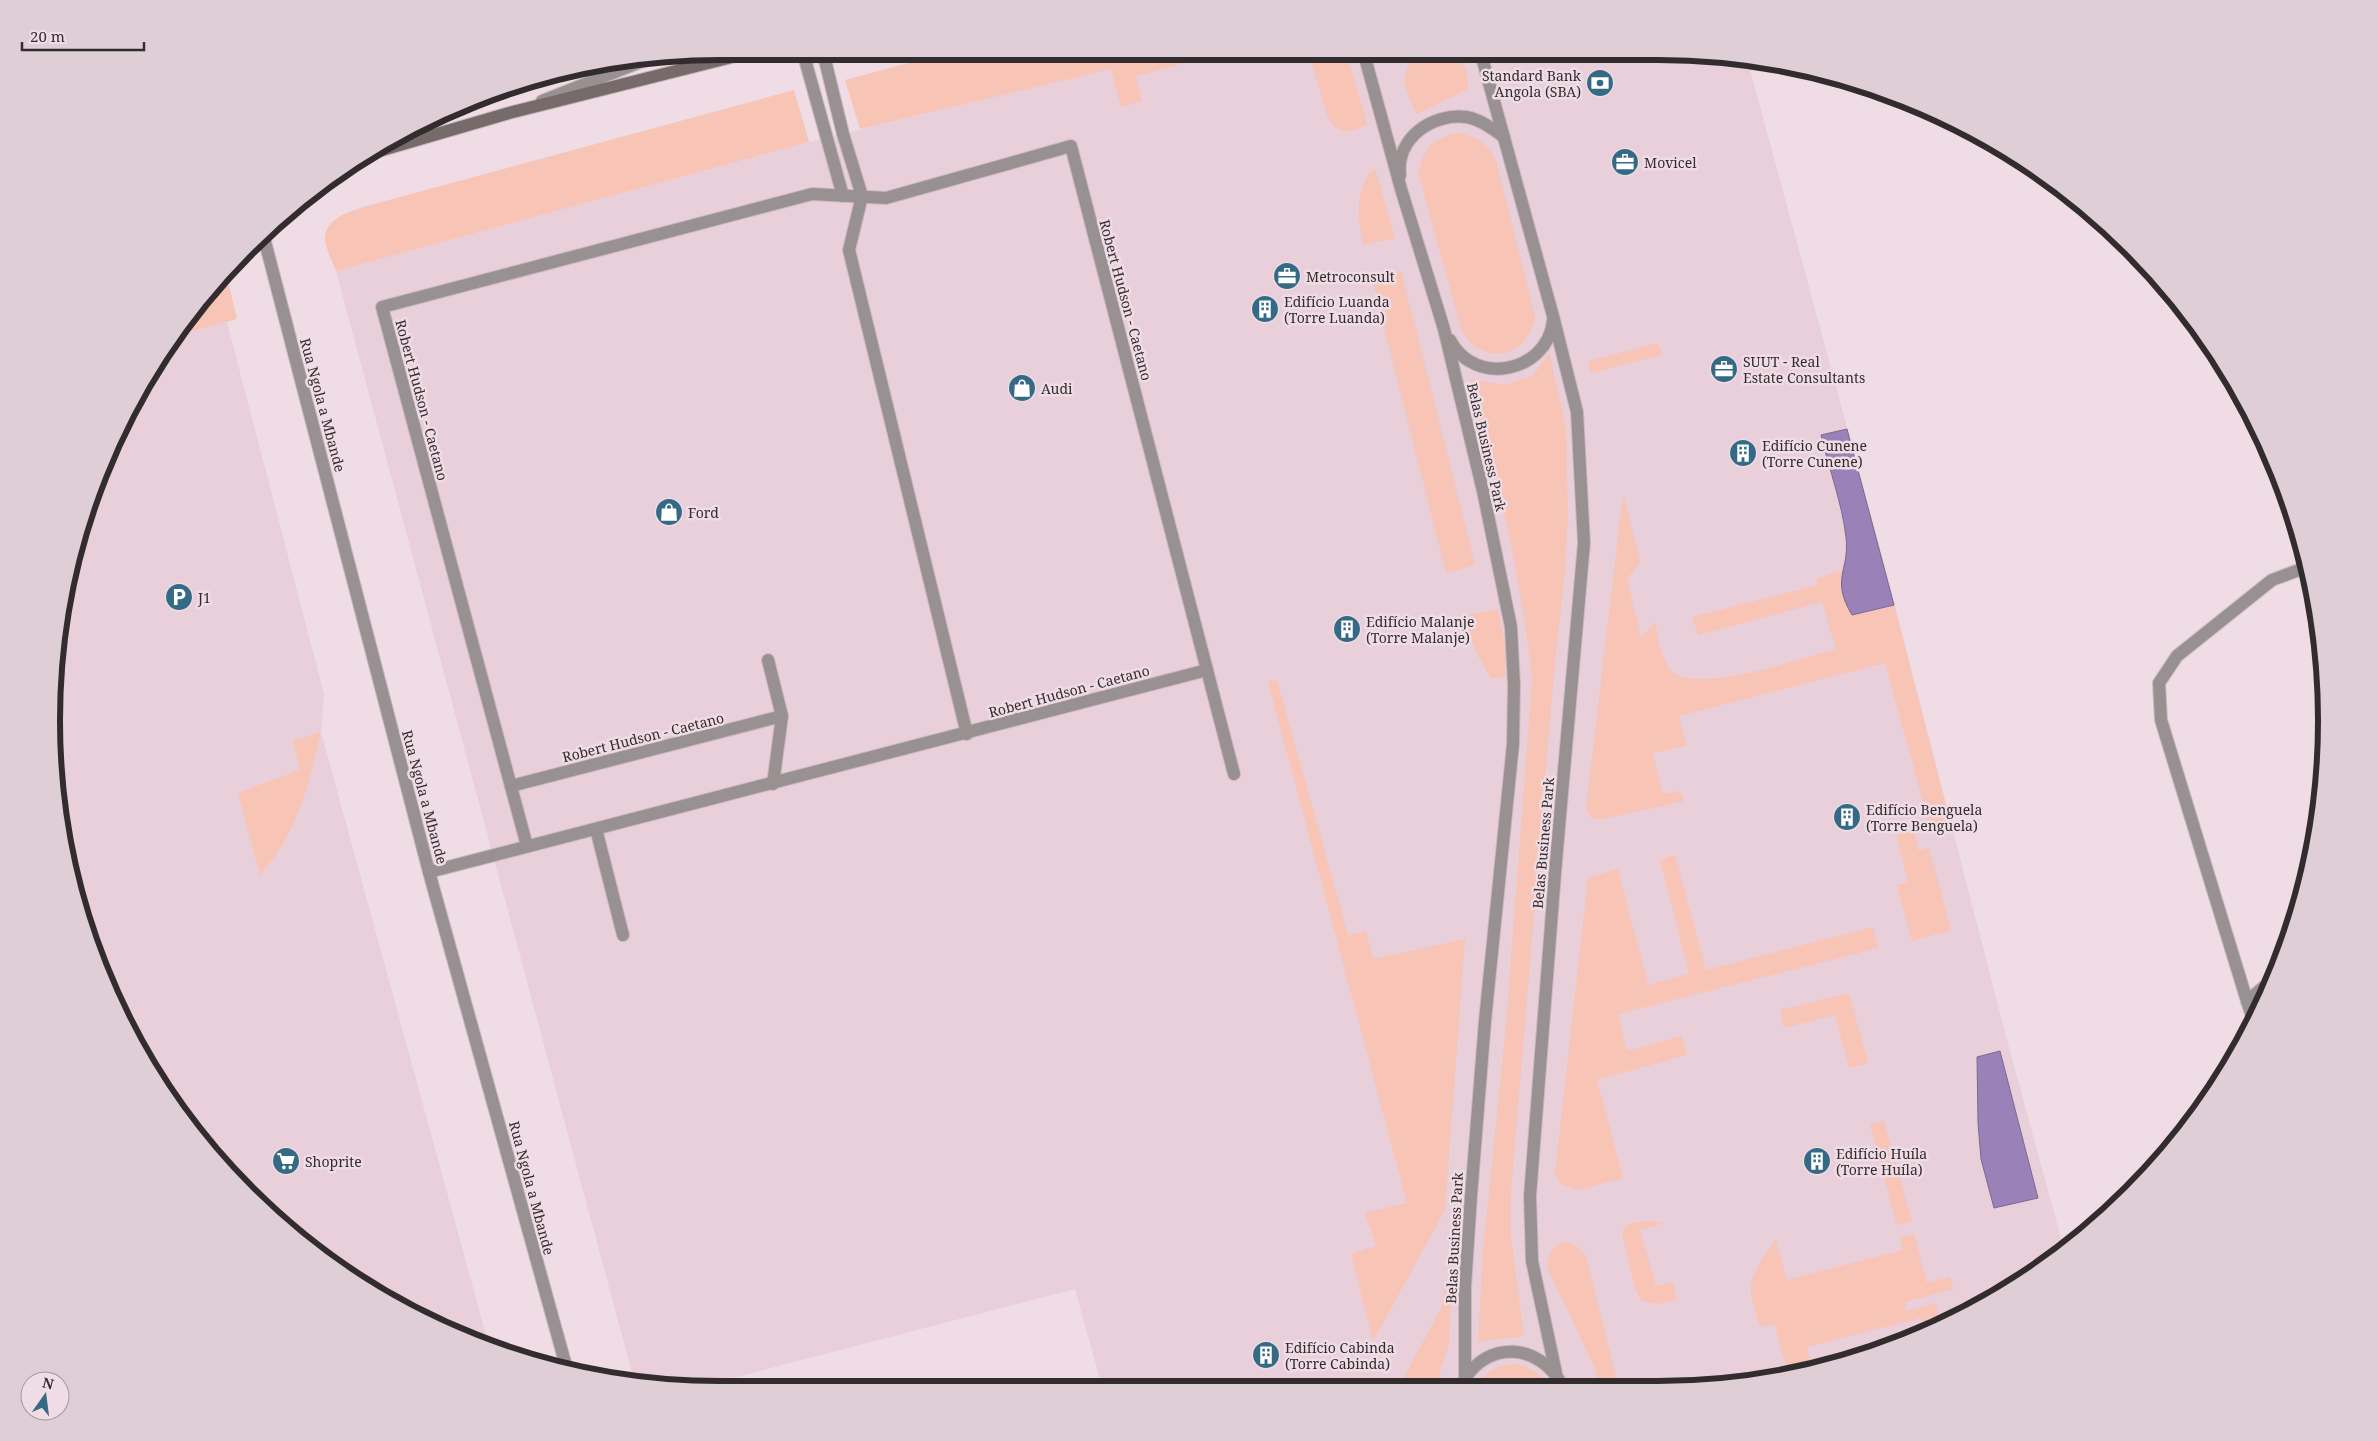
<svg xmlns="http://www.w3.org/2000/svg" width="2378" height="1441" font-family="'Noto Serif',serif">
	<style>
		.built { fill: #e9cfda }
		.green { fill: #f7c4b5 }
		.water { fill: #9a82b9; stroke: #7b6890 }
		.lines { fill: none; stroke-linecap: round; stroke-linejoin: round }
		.service-casing { stroke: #c9b9c0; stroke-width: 14 }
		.minor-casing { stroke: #c9b9c0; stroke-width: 14 }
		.tertiary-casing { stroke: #c9b9c0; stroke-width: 14 }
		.secondary-casing { stroke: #c9b9c0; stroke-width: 14 }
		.service { stroke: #999191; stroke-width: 12 }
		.minor { stroke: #999191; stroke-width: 12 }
		.tertiary { stroke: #999191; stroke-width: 12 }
		.secondary { stroke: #766a6b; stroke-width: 12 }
		.labels { text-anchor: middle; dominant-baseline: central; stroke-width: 5; stroke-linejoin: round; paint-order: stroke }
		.poi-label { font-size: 14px; fill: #332c2f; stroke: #efdce4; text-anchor: start }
		.street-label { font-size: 14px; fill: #332c2f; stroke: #efdce4 }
		.rim { fill: none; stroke: #332c2f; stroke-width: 6 }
	</style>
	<rect width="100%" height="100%" fill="#efdce4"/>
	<!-- built -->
	<g class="built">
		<polygon points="1702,53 1748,62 1889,582 2004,1029 2064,1249 1992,1300 1872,1354 1745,1384 1102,1387 1075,1289 694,1388 676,1388 634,1380 336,271 809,142 1164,55"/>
		<polygon points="217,284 324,694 321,732 489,1346 348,1277 247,1194 189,1128 120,1017 87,935 57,808 51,720 57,633 87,506 164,348"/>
	</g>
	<!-- green -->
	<g class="green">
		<path d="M1309,54H1333L1335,58L1347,55L1367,124C1353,134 1338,135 1328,118Z"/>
		<path d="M1423,54C1451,54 1469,54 1468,89L1417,114C1405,93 1395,68 1423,54Z"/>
		<polygon points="1214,55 1136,76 1142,101 1121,107 1111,69 860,129 845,80 935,56"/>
		<path d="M794,90L809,142L336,271C333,262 324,246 325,237C327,217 351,211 367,206Z"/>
		<path d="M1457,133C1477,136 1487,143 1496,161L1535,317C1527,359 1485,366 1462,332L1419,176C1421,151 1432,138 1457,133Z"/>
		<path d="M1375,168L1395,238L1364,245C1357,220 1354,187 1375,168Z"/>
		<polygon points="1401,271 1475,565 1446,573 1372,278"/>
		<polygon points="226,273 237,319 175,335"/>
		<polygon points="1658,343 1662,355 1591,373 1588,361"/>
		<path d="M1549,353L1566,428L1568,516L1565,570L1554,673L1511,1193V1236L1524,1336L1478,1342L1483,1251L1506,1025L1532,680C1522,578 1497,478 1471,379L1505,385L1533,376Z"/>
		<path d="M1623,494L1640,562L1627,579L1641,638L1655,622C1659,639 1660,664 1676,674C1704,692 1803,658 1836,649L1822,602L1698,635L1692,617L1818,585L1817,578L1842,571L1840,581L1852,615L1894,605L1950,821L1930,827L1885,663L1679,716L1686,746L1653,753L1663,794L1680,791L1684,801L1603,819L1591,818L1586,808Z"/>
		<polygon points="1498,609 1506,651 1505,678 1491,678 1478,656 1464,616"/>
		<polygon points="1277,680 1348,935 1366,931 1373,959 1465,939 1445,1210 1373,1341 1351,1254 1376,1246 1365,1213 1407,1203 1268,682"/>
		<path d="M321,732C309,784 297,834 260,875L238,793L300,770L293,741Z"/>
		<polygon points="1914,831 1919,851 1929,848 1951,930 1912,941 1897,885 1908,882 1896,835"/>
		<polygon points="1675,855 1706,970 1873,927 1878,948 1618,1014 1627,1051 1682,1036 1687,1055 1597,1080 1623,1178 1578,1190 1560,1184 1555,1173 1588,878 1618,869 1648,985 1689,974 1660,860"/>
		<polygon points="1849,993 1868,1063 1849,1068 1835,1015 1784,1028 1780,1010"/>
		<polygon points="1884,1121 1912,1221 1897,1225 1870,1124"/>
		<path d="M1650,1221L1665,1223L1640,1230L1656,1286L1673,1282L1677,1300C1664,1303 1654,1306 1641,1300L1635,1288L1622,1234C1626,1221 1638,1222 1650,1221Z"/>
		<path d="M1914,1234L1927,1283L1950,1277L1954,1289L1905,1302L1906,1311L1936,1303L1940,1321L1924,1325L1921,1318L1807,1347L1812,1368L1793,1373C1781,1361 1779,1340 1775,1324L1760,1327C1757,1316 1752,1304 1751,1292C1749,1274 1767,1253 1776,1239L1787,1280L1903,1250L1900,1238Z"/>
		<path d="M1564,1241L1576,1246L1586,1256L1618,1385H1598L1595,1368L1547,1267C1548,1254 1552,1247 1564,1241Z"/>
		<polygon points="1453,1246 1449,1344 1441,1367 1439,1385 1400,1385 1441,1308"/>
		<path d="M1516,1364C1531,1368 1540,1373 1549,1385H1477C1485,1370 1500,1365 1516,1364Z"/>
	</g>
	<!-- water -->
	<g class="water">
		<path d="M1847,429L1894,605L1852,615C1830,578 1850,571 1846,537C1842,503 1829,469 1821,435Z"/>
		<polygon points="2000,1051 2038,1198 1994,1208 1981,1159 1978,1123 1977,1057"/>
	</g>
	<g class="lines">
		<!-- service casing -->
		<g class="service-casing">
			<g id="service">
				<polyline points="1364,54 1401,189 1444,329 1483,491 1511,627 1514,685 1513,744 1485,1021 1471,1196 1465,1287 1465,1379"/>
				<polyline points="1481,54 1553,316 1577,412 1584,543 1555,873 1530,1196 1532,1261 1556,1373"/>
				<polyline points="804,56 843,196"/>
				<polyline points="824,56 843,134 862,196 849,250 967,734"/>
				<path d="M1400,175C1396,138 1432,113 1466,117C1480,119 1493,129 1504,137"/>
				<path d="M1450,340C1474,387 1547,373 1553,321"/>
				<polyline points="768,660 782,716 773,784"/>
				<polyline points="511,786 782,716"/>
				<polyline points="596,829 623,935"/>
				<polyline points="527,846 382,307 812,194 886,198 1071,146 1234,774"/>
				<polyline points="429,872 1207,670"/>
				<polyline points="2275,978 2247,1001 2161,720 2159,683 2177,656 2272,580 2307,567"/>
				<polyline points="2247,1001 2253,1019"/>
				<path d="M1464,1380C1489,1339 1540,1344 1562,1385"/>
			</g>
		</g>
		<!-- minor casing -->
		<g class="minor-casing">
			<polyline id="minor" points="263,234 429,872 566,1366"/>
		</g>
		<!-- tertiary casing -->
		<g class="tertiary-casing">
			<polyline id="tertiary" points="542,101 653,57"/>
		</g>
		<!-- secondary casing -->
		<g class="secondary-casing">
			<polyline id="secondary" points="372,153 509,113 732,57"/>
		</g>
		<!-- service -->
		<use href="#service" class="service"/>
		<!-- minor -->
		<use href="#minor" class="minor"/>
		<!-- tertiary -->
		<use href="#tertiary" class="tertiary"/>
		<!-- secondary -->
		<use href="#secondary" class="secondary"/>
	</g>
	<!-- icons -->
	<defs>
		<g id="bank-disc" transform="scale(1.4375)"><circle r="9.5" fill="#356a86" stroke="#efdce4"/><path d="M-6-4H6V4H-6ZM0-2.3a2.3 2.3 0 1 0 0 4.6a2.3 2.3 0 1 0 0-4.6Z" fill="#fff"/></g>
		<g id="office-disc" transform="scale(1.4375)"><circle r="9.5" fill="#356a86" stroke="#efdce4"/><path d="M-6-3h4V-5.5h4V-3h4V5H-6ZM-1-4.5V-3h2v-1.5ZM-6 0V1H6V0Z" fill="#fff"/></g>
		<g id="building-disc" transform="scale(1.4375)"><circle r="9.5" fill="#356a86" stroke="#efdce4"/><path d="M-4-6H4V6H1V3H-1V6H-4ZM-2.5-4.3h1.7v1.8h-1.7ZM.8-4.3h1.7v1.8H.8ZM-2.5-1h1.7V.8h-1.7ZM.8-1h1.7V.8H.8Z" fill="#fff"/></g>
		<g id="shop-disc" transform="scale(1.4375)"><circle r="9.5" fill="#356a86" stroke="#efdce4"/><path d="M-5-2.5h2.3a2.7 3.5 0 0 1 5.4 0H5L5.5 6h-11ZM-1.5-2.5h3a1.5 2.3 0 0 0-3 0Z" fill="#fff"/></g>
		<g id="parking-disc" transform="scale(1.4375)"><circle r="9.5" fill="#356a86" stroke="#efdce4"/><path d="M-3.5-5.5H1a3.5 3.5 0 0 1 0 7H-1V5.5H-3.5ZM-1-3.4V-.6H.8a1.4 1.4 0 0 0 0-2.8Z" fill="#fff"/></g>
		<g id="supermarket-disc" transform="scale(1.4375)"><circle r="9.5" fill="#356a86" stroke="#efdce4"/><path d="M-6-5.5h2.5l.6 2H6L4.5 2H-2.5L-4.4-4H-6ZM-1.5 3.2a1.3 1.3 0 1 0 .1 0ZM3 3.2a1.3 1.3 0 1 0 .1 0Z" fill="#fff"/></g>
	</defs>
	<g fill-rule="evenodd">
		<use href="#bank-disc" x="1600" y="83"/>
		<use href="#office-disc" x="1625" y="162"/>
		<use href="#office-disc" x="1287" y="276"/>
		<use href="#building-disc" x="1265" y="309"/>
		<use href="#office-disc" x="1724" y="369"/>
		<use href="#shop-disc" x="1022" y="388"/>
		<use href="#building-disc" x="1743" y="453"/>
		<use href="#shop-disc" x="669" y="512"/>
		<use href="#parking-disc" x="179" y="597"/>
		<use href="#building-disc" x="1347" y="629"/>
		<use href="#building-disc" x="1847" y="817"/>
		<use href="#supermarket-disc" x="286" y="1161"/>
		<use href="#building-disc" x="1817" y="1161"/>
		<use href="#building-disc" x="1266" y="1355"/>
	</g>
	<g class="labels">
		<!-- poi labels -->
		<g class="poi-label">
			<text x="1581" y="75" text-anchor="end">Standard Bank<tspan x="1581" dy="16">Angola (SBA)</tspan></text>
			<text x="1644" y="162">Movicel</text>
			<text x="1306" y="276">Metroconsult</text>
			<text x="1284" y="301">Edifício Luanda<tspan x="1284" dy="16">(Torre Luanda)</tspan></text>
			<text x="1743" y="361">SUUT - Real<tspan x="1743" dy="16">Estate Consultants</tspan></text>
			<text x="1041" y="388">Audi</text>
			<text x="1762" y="445">Edifício Cunene<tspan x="1762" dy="16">(Torre Cunene)</tspan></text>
			<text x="688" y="512">Ford</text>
			<text x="198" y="597">J1</text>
			<text x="1366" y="621">Edifício Malanje<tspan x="1366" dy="16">(Torre Malanje)</tspan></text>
			<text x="1866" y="809">Edifício Benguela<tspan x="1866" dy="16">(Torre Benguela)</tspan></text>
			<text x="1836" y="1153">Edifício Huíla<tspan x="1836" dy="16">(Torre Huíla)</tspan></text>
			<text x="305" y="1161">Shoprite</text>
			<text x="1285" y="1347">Edifício Cabinda<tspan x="1285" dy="16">(Torre Cabinda)</tspan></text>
		</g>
		<!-- street labels -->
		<g class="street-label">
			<text transform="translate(1126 300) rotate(75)">Robert Hudson - Caetano</text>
			<text transform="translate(422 400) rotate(75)">Robert Hudson - Caetano</text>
			<text transform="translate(323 405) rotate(75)">Rua Ngola a Mbande</text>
			<text transform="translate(1487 447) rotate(77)">Belas Business Park</text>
			<text transform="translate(1069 691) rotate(-15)">Robert Hudson - Caetano</text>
			<text transform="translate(643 737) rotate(-14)">Robert Hudson - Caetano</text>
			<text transform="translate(425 797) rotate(75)">Rua Ngola a Mbande</text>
			<text transform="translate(1543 843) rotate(-85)">Belas Business Park</text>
			<text transform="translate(532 1188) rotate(75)">Rua Ngola a Mbande</text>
			<text transform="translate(1454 1238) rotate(-87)">Belas Business Park</text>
		</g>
	</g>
	<!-- crop -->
	<path d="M0 0H2378V1441H0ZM720 60H1658A660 660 0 0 1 2318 720V721A660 660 0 0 1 1658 1381H720A660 660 0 0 1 60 721V720A660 660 0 0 1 720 60Z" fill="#e0ced6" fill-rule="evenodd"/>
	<path class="rim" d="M720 60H1658A660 660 0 0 1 2318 720V721A660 660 0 0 1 1658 1381H720A660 660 0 0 1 60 721V720A660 660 0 0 1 720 60Z"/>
	<!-- north arrow -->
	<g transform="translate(45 1396) rotate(14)"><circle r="24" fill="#efdce4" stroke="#a4969c"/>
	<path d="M0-4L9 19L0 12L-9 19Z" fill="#356a86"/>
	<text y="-8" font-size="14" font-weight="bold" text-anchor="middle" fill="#332c2f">N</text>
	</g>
	<!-- scale -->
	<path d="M22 42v8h122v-8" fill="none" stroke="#332c2f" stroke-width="2.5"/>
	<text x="30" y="42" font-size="15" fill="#332c2f" stroke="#efdce4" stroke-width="4" paint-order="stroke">20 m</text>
</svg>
